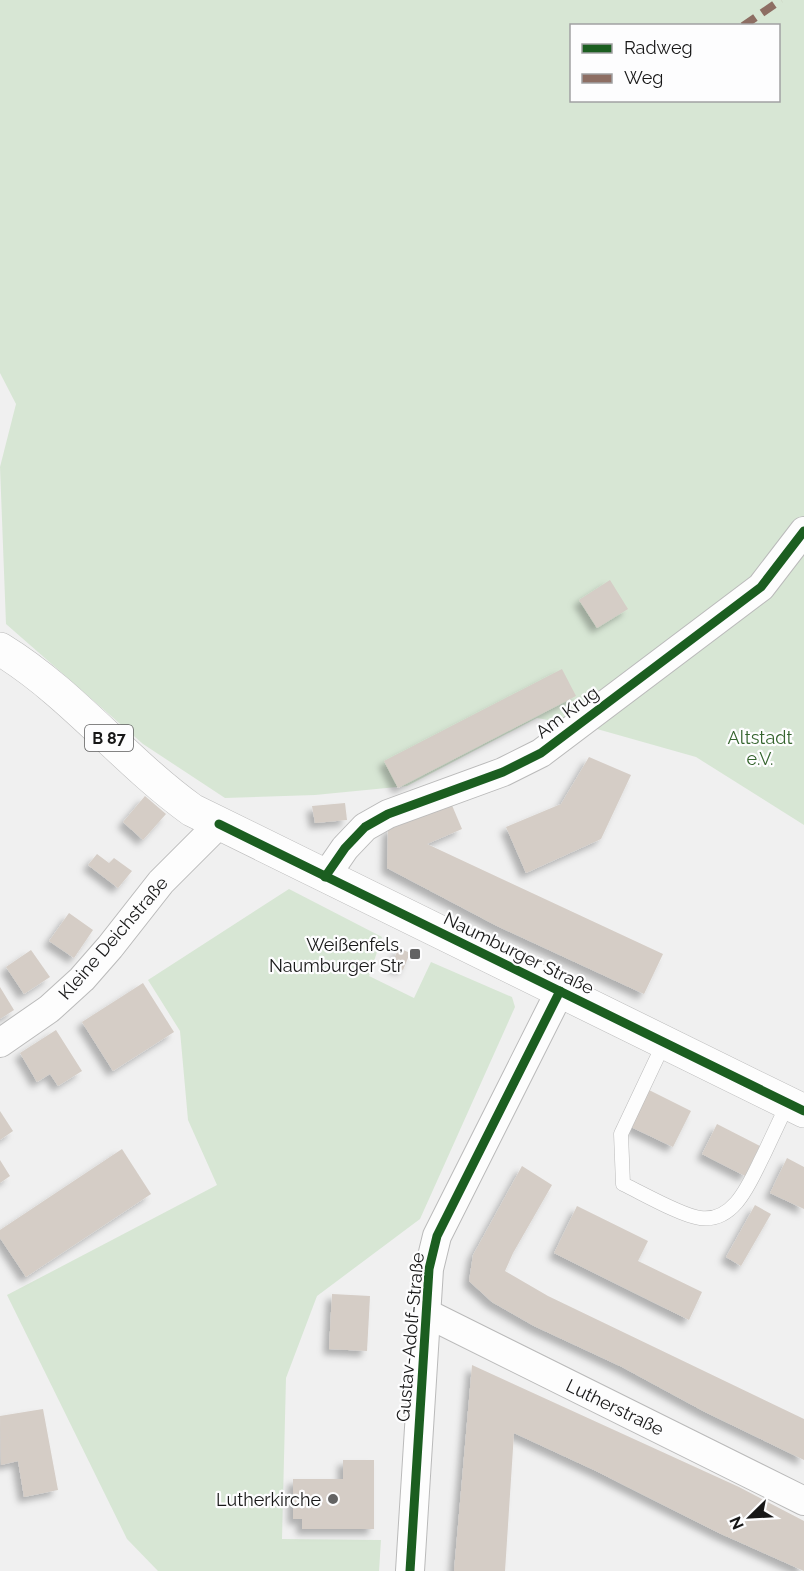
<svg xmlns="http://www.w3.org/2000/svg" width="804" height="1571" font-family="Raleway,sans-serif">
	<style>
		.green { fill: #d7e6d4; fill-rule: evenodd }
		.building { fill: #d5cdc6; filter: url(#shadow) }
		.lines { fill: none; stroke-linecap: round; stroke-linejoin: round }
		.service-casing { stroke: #bababa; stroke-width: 15 }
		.minor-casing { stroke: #bababa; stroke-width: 30 }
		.primary-casing { stroke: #bababa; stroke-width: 34 }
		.service { stroke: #fdfdfd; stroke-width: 14 }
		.minor { stroke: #fdfdfd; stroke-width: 28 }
		.primary { stroke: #fdfdfd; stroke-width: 33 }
		.quiet { stroke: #8d6e63; stroke-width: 8; stroke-dasharray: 15 8; stroke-linecap: butt }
		.cycleway-casing { stroke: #fdfdfe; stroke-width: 13 }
		.cycleway { stroke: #1b5e20; stroke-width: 9 }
		.poi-dot { fill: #636363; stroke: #fdfdfe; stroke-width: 2 }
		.labels { text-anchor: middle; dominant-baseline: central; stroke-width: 4.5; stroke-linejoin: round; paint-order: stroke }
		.shield { fill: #fdfdfe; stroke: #5c5c5c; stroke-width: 1.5 }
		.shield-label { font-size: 16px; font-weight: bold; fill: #171717 }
		.street-label { font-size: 18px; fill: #171717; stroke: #fdfdfe }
		.park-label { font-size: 18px; fill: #35642e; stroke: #fdfdfe }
		.poi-label { font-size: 18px; fill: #171717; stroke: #fdfdfe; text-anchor: end }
	</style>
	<defs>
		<filter id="shadow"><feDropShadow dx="-5.5" dy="5.5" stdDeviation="3" flood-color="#0004"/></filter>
	</defs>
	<rect width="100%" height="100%" fill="#f0f0f0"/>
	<!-- green -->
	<g class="green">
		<path d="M0,0H804V825L696,757L597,729L537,718L407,786L315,795L225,798L143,744L6,624L0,467L16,404L0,373ZM572,26H778V100H572Z"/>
		<polygon points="289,889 382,937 369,976 414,998 431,962 512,997 515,1007 420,1219 317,1296 286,1378 282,1539 381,1540 379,1571 158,1571 127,1539 7,1295 217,1185 188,1120 180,1031 148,980"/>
	</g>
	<!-- building -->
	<g class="building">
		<polygon points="610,580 628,609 597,628 579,600"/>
		<polygon points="562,669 576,696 398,788 384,761"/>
		<polygon points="589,757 631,775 601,839 526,873 506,827 561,804"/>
		<polygon points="145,796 166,814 143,840 123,822"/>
		<polygon points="345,803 347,820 315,823 312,806"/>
		<polygon points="451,803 462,829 427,844 663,954 644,994 497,926 387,868 388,829"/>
		<polygon points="97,854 109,863 114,858 132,871 118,888 88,865"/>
		<polygon points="69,913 93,930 74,958 49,941"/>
		<polygon points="399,948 410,953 403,970 391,965"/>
		<polygon points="31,950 50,977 24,994 6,967"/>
		<polygon points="143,983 174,1032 113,1071 82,1022"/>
		<polygon points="0,987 14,1010 0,1019"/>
		<polygon points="56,1030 82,1071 58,1086 50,1074 37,1082 20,1053"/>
		<polygon points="649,1090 691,1111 673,1147 631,1127"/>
		<polygon points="0,1111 13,1131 0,1140"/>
		<polygon points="717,1124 760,1146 745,1176 702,1154"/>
		<polygon points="122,1149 151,1194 26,1277 0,1238 0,1230"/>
		<polygon points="787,1158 804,1167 804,1209 770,1193"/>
		<polygon points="0,1160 10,1176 0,1183"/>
		<polygon points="522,1166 552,1185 513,1253 505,1271 548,1296 804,1419 804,1460 705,1412 622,1367 534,1326 492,1302 469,1281 473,1255"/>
		<polygon points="755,1205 771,1214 741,1266 726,1257"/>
		<polygon points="577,1206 648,1241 638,1261 702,1292 689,1320 554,1253"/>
		<polygon points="332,1294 370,1296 367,1351 329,1349"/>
		<polygon points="472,1365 739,1487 804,1521 804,1571 719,1533 594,1470 514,1433 505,1571 454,1571"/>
		<polygon points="43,1409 58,1490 24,1497 18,1461 1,1465 0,1416"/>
		<polygon points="343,1460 374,1460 374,1529 302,1529 302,1519 293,1519 293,1479 343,1479"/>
	</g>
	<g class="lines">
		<!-- service casing -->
		<g class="service-casing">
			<path id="service" d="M664,1043L621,1134L623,1184C642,1193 682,1216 700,1218C736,1223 751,1179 764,1154C772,1137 780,1120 788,1103"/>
		</g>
		<!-- minor casing -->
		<g class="minor-casing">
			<g id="minor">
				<polyline points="325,877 345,848 365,827 388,814 503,772 541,753 761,587 804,531"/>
				<polyline points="0,1043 49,1009 82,979 110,947 161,882 219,824"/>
				<polyline points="426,1313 804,1501"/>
				<polyline points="410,1571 429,1269 437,1236 560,991"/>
			</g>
		</g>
		<!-- primary casing -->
		<g class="primary-casing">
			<path id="primary" d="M0,649C72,693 124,761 192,810L804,1111"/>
		</g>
		<!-- service -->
		<use href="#service" class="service"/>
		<!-- minor -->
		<use href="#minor" class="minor"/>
		<!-- primary -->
		<use href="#primary" class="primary"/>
		<!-- quiet -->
		<polyline class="quiet" points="743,26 781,0"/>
		<!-- cycleway casing -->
		<g class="cycleway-casing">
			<g id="cycleway">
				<polyline points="219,824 804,1111"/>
				<polyline points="325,877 345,848 365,827 388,814 503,772 541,753 761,587 804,531"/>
				<polyline points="410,1571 429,1269 437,1236 560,991"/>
			</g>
		</g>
		<!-- cycleway -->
		<use href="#cycleway" class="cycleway"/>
	</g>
	<!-- markers -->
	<g class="poi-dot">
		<rect x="409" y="948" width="12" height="12" rx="3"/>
		<circle cx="333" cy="1499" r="6"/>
	</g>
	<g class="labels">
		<!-- shield labels -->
		<rect class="shield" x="85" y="725" width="48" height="26" rx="4.5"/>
		<g class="shield-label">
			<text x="109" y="738">B 87</text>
		</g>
		<!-- street labels -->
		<g class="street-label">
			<text transform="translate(567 712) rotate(-37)">Am Krug</text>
			<text transform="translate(113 938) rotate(-49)">Kleine Deichstraße</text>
			<text transform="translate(519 953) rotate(26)">Naumburger Straße</text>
			<text transform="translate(410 1337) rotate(-85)">Gustav-Adolf-Straße</text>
			<text transform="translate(615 1407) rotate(26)">Lutherstraße</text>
		</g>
		<!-- park labels -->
		<g class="park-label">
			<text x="760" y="737">Altstadt<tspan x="760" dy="21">e.V.</tspan></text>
		</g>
		<!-- poi labels -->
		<g class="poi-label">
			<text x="403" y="944">Weißenfels,<tspan x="403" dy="21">Naumburger Str</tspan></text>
			<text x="321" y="1499">Lutherkirche</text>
		</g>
	</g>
	<!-- legend -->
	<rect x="570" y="24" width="210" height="78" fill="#fdfdfe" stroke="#a1a1a2" stroke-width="1.5"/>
	<rect x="582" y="44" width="30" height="9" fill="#1b5e20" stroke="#a1a1a2" stroke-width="1.5"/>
	<text x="624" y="54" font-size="18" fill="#171717">Radweg</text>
	<rect x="582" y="74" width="30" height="9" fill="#8d6e63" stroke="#a1a1a2" stroke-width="1.5"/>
	<text x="624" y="84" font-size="18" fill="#171717">Weg</text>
	<!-- north arrow -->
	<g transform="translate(750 1517) rotate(246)" stroke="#fdfdfe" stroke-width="4.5" paint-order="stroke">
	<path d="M0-4.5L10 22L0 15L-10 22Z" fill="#171717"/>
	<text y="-9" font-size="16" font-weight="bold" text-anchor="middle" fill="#171717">N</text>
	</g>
</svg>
